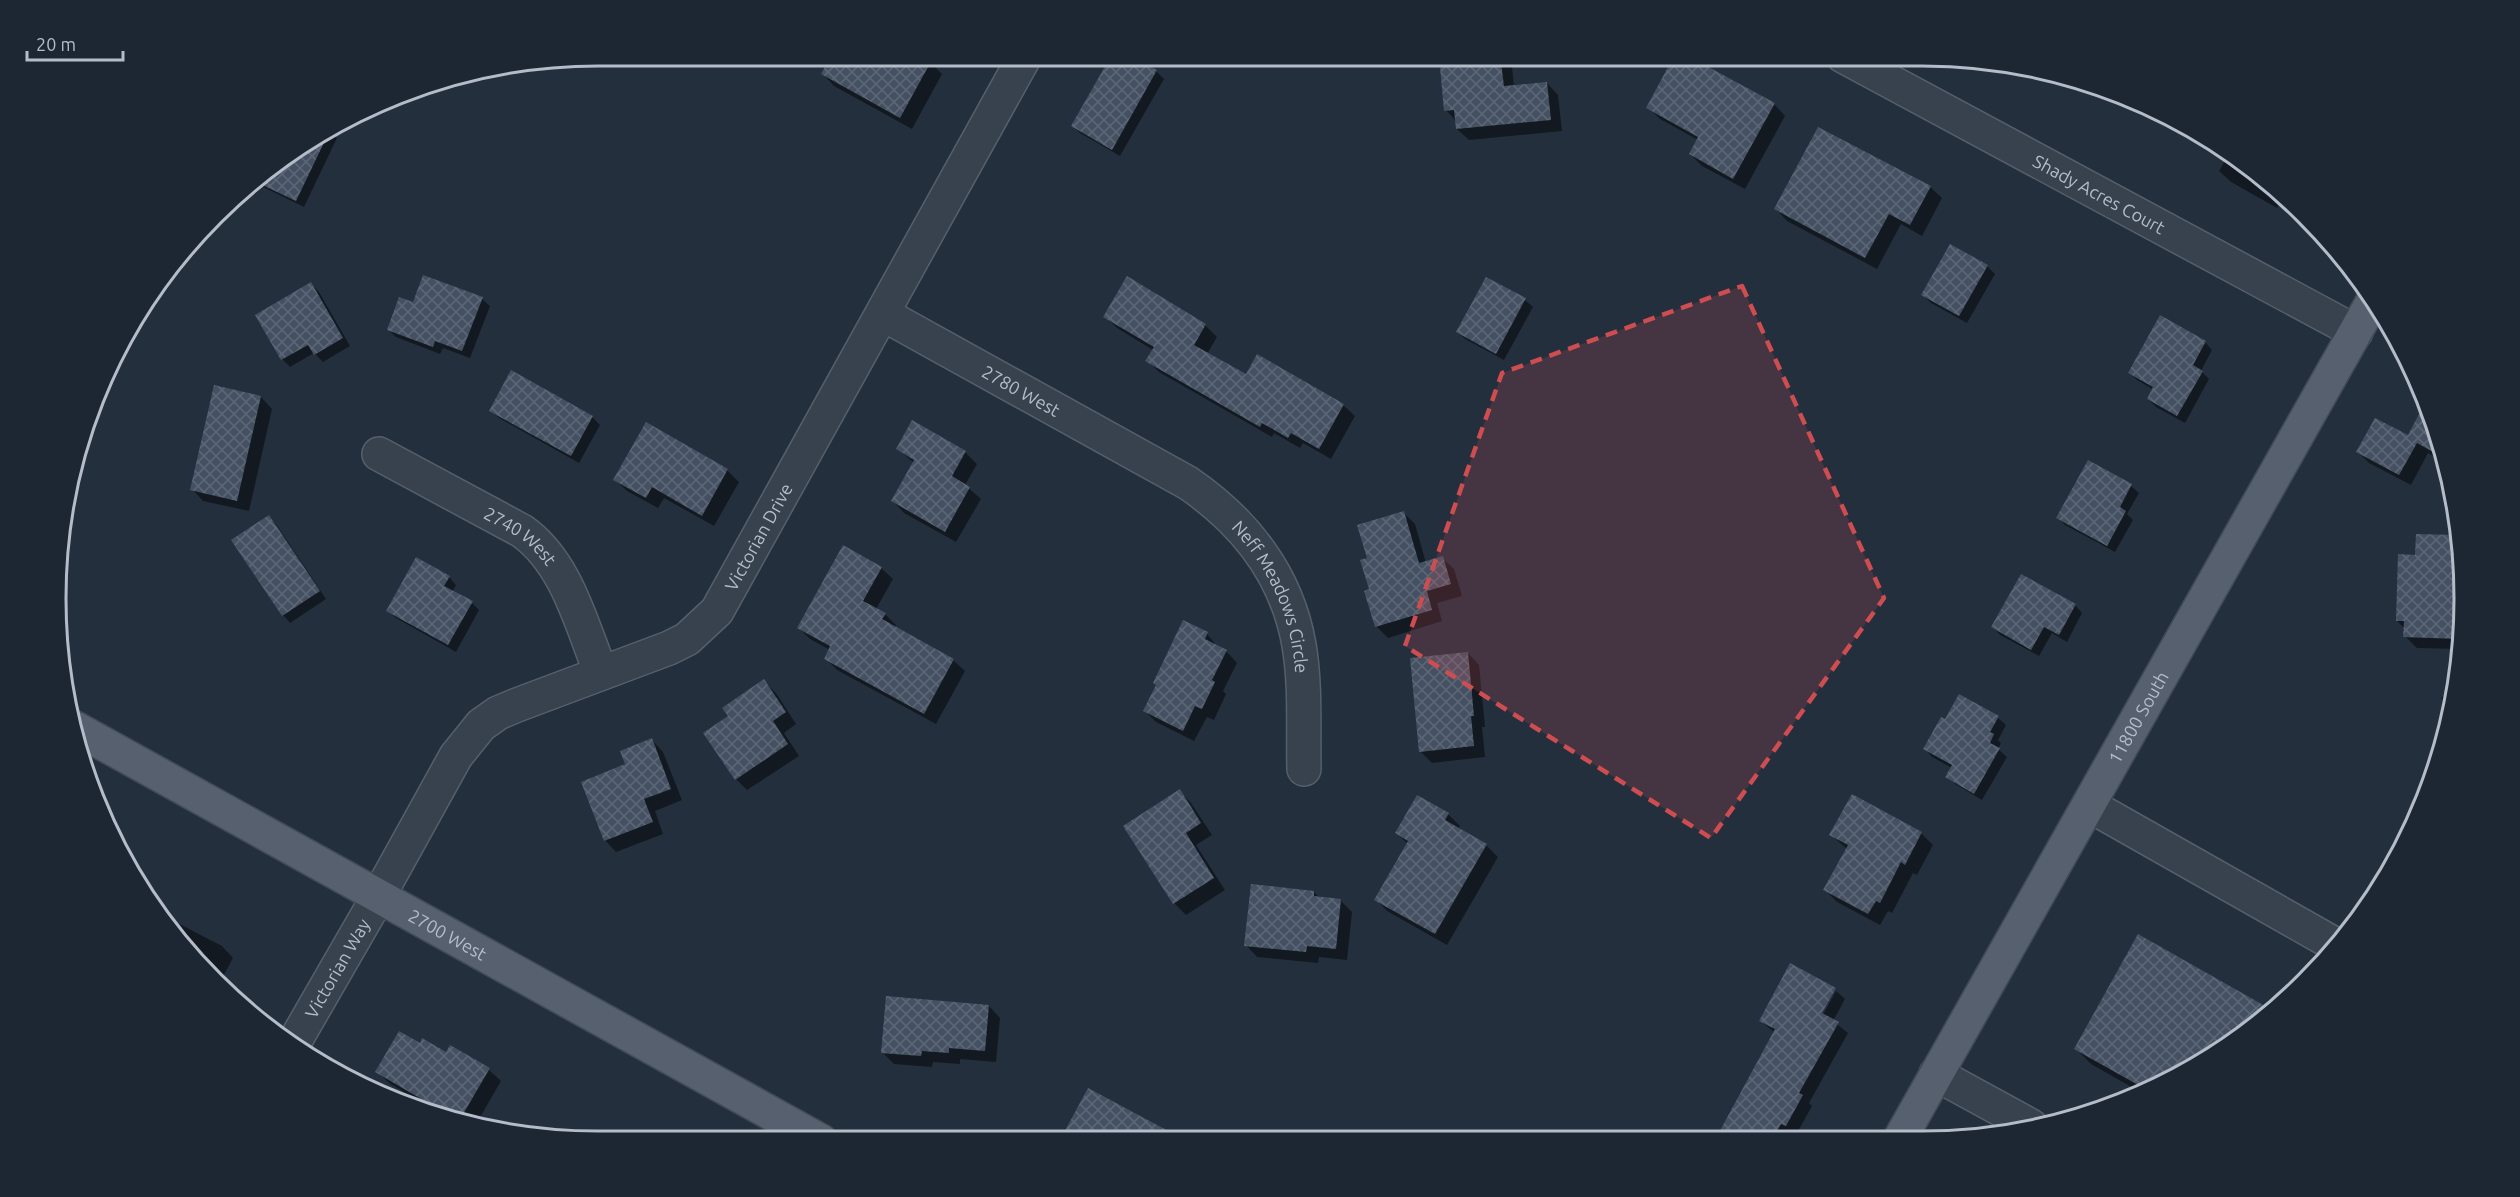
<svg xmlns="http://www.w3.org/2000/svg" width="2520" height="1197" font-family="Ubuntu,sans-serif">
	<style>
		.shadow { fill: #0007 }
		.building { fill: url(#building-cross-hatch) }
		.lines { fill: none; stroke-linecap: round; stroke-linejoin: round }
		.minor-casing { stroke: #565f6c; stroke-width: 36 }
		.major-casing { stroke: #414a57; stroke-width: 36 }
		.minor { stroke: #38414e; stroke-width: 33 }
		.major { stroke: #56606e; stroke-width: 33 }
		.marked { fill: #ce4d50; fill-opacity: 0.2; stroke: #ce4d50; stroke-width: 4.5; stroke-dasharray: 12 8; stroke-linejoin: round }
		.labels { text-anchor: middle; dominant-baseline: central; stroke-width: 5; stroke-linejoin: round; paint-order: stroke }
		.street-label { font-size: 18px; fill: #b4bcc9; stroke: #1d2633 }
		.rim { fill: none; stroke: #b4bcc9; stroke-width: 3 }
	</style>
	<defs>
		<pattern id="building-cross-hatch" width="8" height="8" patternUnits="userSpaceOnUse" patternTransform="scale(1.5)"><rect width="8" height="8" fill="#455162"/><path d="M0 0l8 8M0 8l8-8" fill="none" stroke="#5d6877"/></pattern>
	</defs>
	<rect width="100%" height="100%" fill="#242f3e"/>
	<!-- shadow -->
	<g class="shadow">
		<polygon points="833,56 884,56 894,61 896,56 918,56 930,62 942,74 912,129 834,86 823,74"/>
		<polygon points="1113,56 1129,56 1156,71 1164,79 1120,156 1080,133 1073,126"/>
		<polygon points="1440,56 1511,56 1514,87 1547,83 1558,95 1562,131 1469,140 1457,129 1456,121 1446,110"/>
		<polygon points="1676,56 1685,56 1774,104 1785,116 1745,189 1702,166 1690,154 1698,140 1660,119 1648,107"/>
		<polygon points="326,129 337,138 304,207 253,182"/>
		<polygon points="2209,140 2223,147 2283,196 2277,208 2231,182 2219,171 2227,157 2220,153 2208,141"/>
		<polygon points="1930,187 1942,198 1922,236 1901,224 1877,269 1787,221 1776,209"/>
		<polygon points="1987,266 1995,274 1967,323 1931,303 1923,295"/>
		<polygon points="1128,278 1205,325 1217,337 1207,354 1247,376 1343,405 1355,416 1331,459 1303,443 1300,448 1274,433 1272,437 1159,372 1147,360 1153,350 1117,328 1105,316"/>
		<polygon points="311,284 319,292 350,346 323,362 314,353 290,367 282,359"/>
		<polygon points="482,299 490,306 470,358 443,348 440,354 396,337 388,330 413,304"/>
		<polygon points="1525,300 1533,307 1504,360 1465,339 1458,332"/>
		<polygon points="2205,342 2212,350 2201,371 2209,379 2185,423 2156,407 2148,399 2154,390 2137,380 2130,373"/>
		<polygon points="261,397 272,409 249,511 203,501 192,489"/>
		<polygon points="2423,410 2430,414 2445,462 2428,453 2411,485 2369,463 2358,452 2408,437"/>
		<polygon points="491,411 592,417 600,425 579,463 499,418"/>
		<polygon points="898,449 965,452 977,464 965,485 981,499 956,542 904,513 893,501 914,463"/>
		<polygon points="2088,462 2131,486 2139,493 2127,514 2133,520 2115,552 2065,525 2058,518"/>
		<polygon points="727,470 739,482 714,526 664,498 658,508 627,491 615,480"/>
		<polygon points="1404,513 1415,524 1426,563 1442,558 1454,569 1462,596 1437,603 1442,621 1388,638 1376,626 1369,559"/>
		<polygon points="269,517 276,524 326,599 290,623 283,615"/>
		<polygon points="2418,535 2458,537 2464,598 2459,649 2417,648 2405,636 2405,629 2397,621 2417,556"/>
		<polygon points="881,568 893,579 876,609 885,614 896,625 895,628 953,660 965,671 936,724 837,670 825,658 830,650 810,639 799,628"/>
		<polygon points="449,577 456,585 452,592 472,603 479,610 456,652 396,618 388,611"/>
		<polygon points="2075,605 2082,613 2067,642 2052,633 2039,656 2000,635 1993,627"/>
		<polygon points="1207,634 1218,647 1226,651 1237,663 1223,691 1226,694 1214,720 1207,717 1194,741 1156,722 1145,711"/>
		<polygon points="1468,653 1479,665 1485,727 1482,727 1485,757 1432,763 1420,751"/>
		<polygon points="764,681 776,693 796,724 784,733 799,756 747,790 736,779 730,717"/>
		<polygon points="2456,687 2454,704 2448,725 2441,716 2450,710 2441,698"/>
		<polygon points="1998,718 2006,725 1998,740 2001,743 1998,749 2007,757 1982,800 1955,784 1947,777 1952,768 1932,757 1925,749 1946,721"/>
		<polygon points="652,740 663,752 682,800 655,811 663,834 616,852 605,840 627,765"/>
		<polygon points="1180,791 1191,803 1212,835 1196,845 1225,890 1186,915 1174,903 1125,826"/>
		<polygon points="1852,796 1922,834 1933,845 1917,875 1913,873 1892,913 1888,911 1880,925 1837,902 1825,890 1847,849 1831,835"/>
		<polygon points="1417,797 1448,814 1460,826 1458,829 1486,845 1498,857 1447,945 1387,911 1376,899 1408,844 1396,833"/>
		<polygon points="1314,892 1320,898 1341,901 1352,912 1347,960 1319,957 1318,963 1257,957 1246,945"/>
		<polygon points="168,918 222,946 233,958 220,982"/>
		<polygon points="1835,989 1817,1019 1820,1020 1836,991 1845,999 1833,1021 1848,1033 1809,1103 1812,1106 1796,1135 1791,1133 1788,1137 1718,1138 1775,1033 1761,1021"/>
		<polygon points="989,1006 1000,1018 996,1062 960,1059 960,1064 933,1062 932,1067 894,1064 882,1052"/>
		<polygon points="2271,1011 2252,1029 2142,1093 2091,1064 2076,1049"/>
		<polygon points="451,1047 489,1070 501,1081 475,1126 447,1117 389,1083 377,1071 447,1054"/>
	</g>
	<!-- building -->
	<g class="building">
		<polygon points="831,56 934,56 900,118 821,74"/>
		<polygon points="1111,56 1132,56 1157,70 1112,150 1071,126"/>
		<polygon points="1439,56 1491,56 1492,64 1501,63 1504,86 1547,82 1551,120 1456,129 1454,110 1444,111"/>
		<polygon points="1674,56 1688,56 1775,103 1733,179 1689,154 1698,137 1646,108"/>
		<polygon points="332,126 296,201 254,181 327,128"/>
		<polygon points="1818,127 1931,186 1910,225 1889,214 1865,258 1774,209"/>
		<polygon points="1950,244 1988,265 1959,316 1921,295"/>
		<polygon points="423,275 483,297 462,351 435,341 433,347 387,330 399,297 413,302"/>
		<polygon points="1127,276 1206,324 1194,345 1246,374 1257,354 1344,404 1319,449 1291,433 1288,438 1262,423 1260,427 1145,361 1154,347 1103,317"/>
		<polygon points="1486,277 1526,298 1496,354 1456,332"/>
		<polygon points="311,282 343,338 314,355 308,345 281,360 255,315"/>
		<polygon points="2160,315 2206,341 2193,365 2203,371 2177,416 2147,399 2153,387 2128,373"/>
		<polygon points="511,370 593,416 571,456 489,411"/>
		<polygon points="214,385 261,396 237,501 190,490"/>
		<polygon points="2426,401 2444,458 2417,443 2399,475 2356,452 2375,418 2408,435"/>
		<polygon points="912,420 966,451 952,476 970,487 945,532 891,501 914,460 896,449"/>
		<polygon points="646,422 728,469 702,516 652,487 646,498 613,480"/>
		<polygon points="2088,460 2132,484 2120,507 2126,511 2107,546 2056,518"/>
		<polygon points="1404,511 1419,563 1443,556 1451,584 1427,591 1432,610 1375,627 1364,591 1369,589 1360,560 1367,558 1357,525"/>
		<polygon points="269,515 320,591 282,616 231,540"/>
		<polygon points="2416,534 2458,535 2464,598 2461,639 2403,637 2404,621 2396,621 2398,554 2415,555"/>
		<polygon points="843,545 882,567 863,601 886,613 882,619 954,659 924,714 824,659 830,646 797,628"/>
		<polygon points="416,557 450,576 444,586 473,601 448,645 386,611"/>
		<polygon points="2021,574 2076,604 2059,635 2044,627 2031,650 1991,627"/>
		<polygon points="1183,620 1208,632 1205,639 1227,650 1212,680 1215,682 1202,709 1195,706 1183,731 1143,711 1156,685 1153,683"/>
		<polygon points="1468,652 1474,716 1471,716 1474,746 1419,752 1410,658"/>
		<polygon points="764,679 786,712 773,721 788,744 735,780 703,733 728,716 722,708"/>
		<polygon points="1959,694 1999,716 1990,732 1994,734 1990,743 2000,748 1974,794 1945,777 1952,765 1923,749 1941,717 1945,719"/>
		<polygon points="652,738 671,789 644,799 653,822 604,841 581,782 625,764 620,751"/>
		<polygon points="1180,789 1201,823 1186,833 1214,878 1173,904 1123,826"/>
		<polygon points="1852,794 1922,832 1905,865 1901,862 1880,903 1876,901 1868,914 1823,890 1848,845 1829,835"/>
		<polygon points="1417,795 1449,813 1445,820 1487,844 1435,934 1374,900 1408,841 1395,833"/>
		<polygon points="1251,884 1314,891 1314,896 1341,899 1336,949 1307,946 1306,952 1244,946"/>
		<polygon points="2138,934 2272,1010 2252,1029 2147,1090 2074,1049"/>
		<polygon points="1790,963 1836,988 1822,1013 1839,1022 1799,1093 1803,1095 1786,1126 1781,1124 1773,1138 1716,1138 1775,1029 1759,1021"/>
		<polygon points="886,996 989,1005 985,1051 949,1048 949,1053 922,1051 921,1056 881,1053"/>
		<polygon points="399,1031 420,1043 422,1038 446,1052 450,1045 490,1068 459,1121 375,1072"/>
		<polygon points="1088,1088 1185,1140 1060,1140"/>
	</g>
	<g class="lines">
		<!-- minor casing -->
		<g class="minor-casing">
			<g id="minor">
				<path id="s1" d="M1843,56L2356,332"/>
				<path id="s2" d="M883,314L1188,483C1245,522 1287,576 1299,645C1306,686 1303,728 1304,769"/>
				<path id="s3" d="M379,454L522,531C567,563 581,624 601,673"/>
				<polyline points="2089,805 2336,945"/>
				<path id="s4" d="M295,1041L378,897L456,756L481,725L498,713L517,705L669,648L687,639L717,611L1025,56"/>
				<polyline points="1936,1074 2031,1126"/>
			</g>
		</g>
		<!-- major casing -->
		<g class="major-casing">
			<g id="major">
				<path id="s5" d="M75,728L821,1141"/>
				<path id="s6" d="M1901,1137L2374,299"/>
			</g>
		</g>
		<!-- minor -->
		<use href="#minor" class="minor"/>
		<!-- major -->
		<use href="#major" class="major"/>
	</g>
	<!-- marked area -->
	<path class="marked" d="M1742,286L1884,598L1711,838L1405,646L1502,373Z"/>
	<g class="labels">
		<!-- street labels -->
		<g class="street-label">
			<text stroke="none"><textPath href="#s1" startOffset="291">Shady Acres Court</textPath></text>
			<text stroke="none"><textPath href="#s2" startOffset="158">2780 West</textPath></text>
			<text stroke="none"><textPath href="#s3" startOffset="164">2740 West</textPath></text>
			<text stroke="none"><textPath href="#s4" startOffset="717">Victorian Drive</textPath></text>
			<text stroke="none"><textPath href="#s2" startOffset="495">Neff Meadows Circle</textPath></text>
			<text stroke="none"><textPath href="#s6" startOffset="482">11800 South</textPath></text>
			<text stroke="none"><textPath href="#s5" startOffset="426">2700 West</textPath></text>
			<text stroke="none"><textPath href="#s4" startOffset="84">Victorian Way</textPath></text>
		</g>
	</g>
	<!-- crop -->
	<path d="M0 0H2520V1197H0ZM598 66H1922A532 532 0 0 1 2454 598V599A532 532 0 0 1 1922 1131H598A532 532 0 0 1 66 599V598A532 532 0 0 1 598 66Z" fill="#1d2633" fill-rule="evenodd"/>
	<path class="rim" d="M598 66H1922A532 532 0 0 1 2454 598V599A532 532 0 0 1 1922 1131H598A532 532 0 0 1 66 599V598A532 532 0 0 1 598 66Z"/>
	<!-- scale -->
	<path d="M27 51v9h96v-9" fill="none" stroke="#b4bcc9" stroke-width="3"/>
	<text x="36" y="51" font-size="18" fill="#b4bcc9" stroke="#1d2633" stroke-width="4.5" paint-order="stroke">20 m</text>
</svg>
